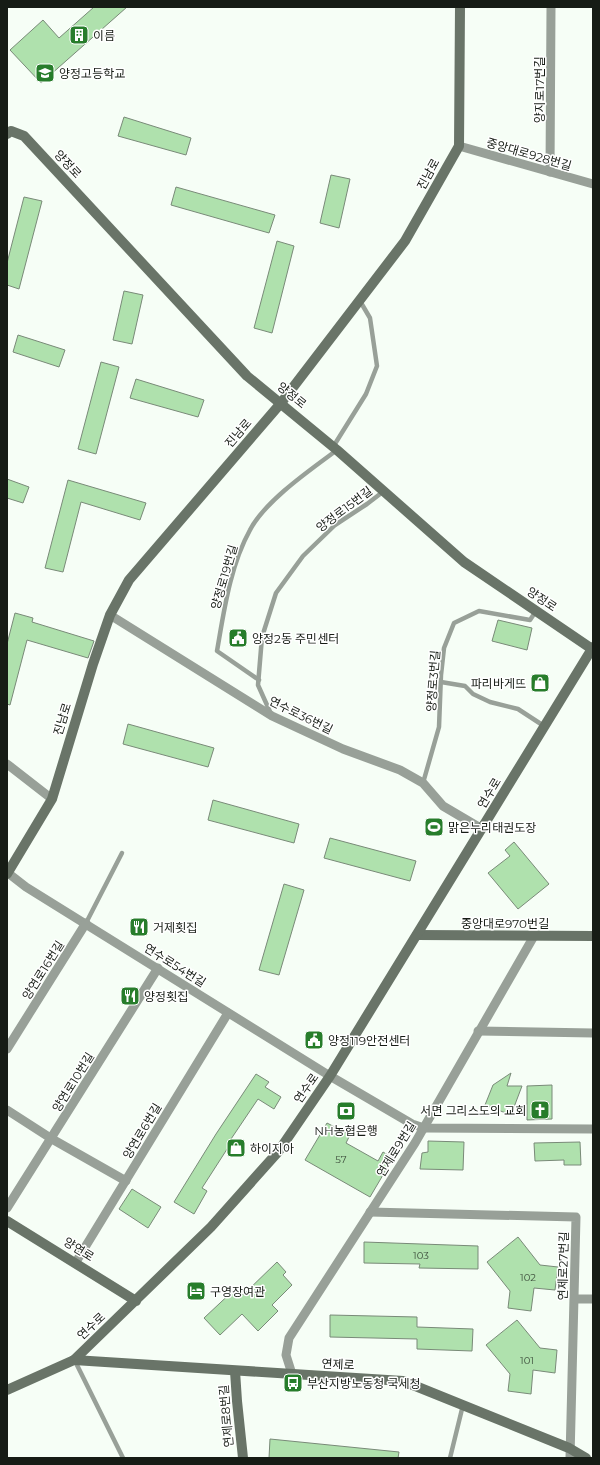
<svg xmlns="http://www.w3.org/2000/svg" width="600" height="1465" font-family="Montserrat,'Noto Sans KR',sans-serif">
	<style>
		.building { fill: #afe1ad; stroke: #798a78 }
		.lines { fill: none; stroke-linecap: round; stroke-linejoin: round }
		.lane { stroke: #98a098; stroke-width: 4.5 }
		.street { stroke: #98a098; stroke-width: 9 }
		.secondary { stroke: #697468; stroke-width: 10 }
		.labels { text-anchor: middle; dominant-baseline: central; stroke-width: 3; stroke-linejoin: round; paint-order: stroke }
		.number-label { font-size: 10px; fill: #3c4d3b }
		.poi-label { font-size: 12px; fill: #161c15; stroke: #fff; text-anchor: start }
		.street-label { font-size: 12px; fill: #161c15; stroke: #fff }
	</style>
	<rect width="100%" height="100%" fill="#f6fef6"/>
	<!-- building -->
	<g class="building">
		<polygon points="94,7 127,7 41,83 10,50 43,20 59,38"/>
		<polygon points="124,117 191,138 186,155 118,136"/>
		<polygon points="331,175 350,179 339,228 320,223"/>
		<polygon points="176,187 275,215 269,233 171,205"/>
		<polygon points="24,197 42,201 19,289 7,285 7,263"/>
		<polygon points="277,241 294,246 272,333 254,328"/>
		<polygon points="124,291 143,295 132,344 113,340"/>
		<polygon points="18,335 65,350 59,367 13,352"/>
		<polygon points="101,362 119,367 96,454 78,449"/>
		<polygon points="136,379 204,400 198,417 130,398"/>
		<polygon points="7,479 29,487 23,503 7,498"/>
		<polygon points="68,480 146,503 140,520 81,502 63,572 45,568"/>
		<polygon points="15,613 33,618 32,622 94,641 88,658 27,640 10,705 7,704 7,644"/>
		<polygon points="498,620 532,628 527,650 492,641"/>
		<polygon points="128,724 214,748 208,767 123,744"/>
		<polygon points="213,800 299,824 294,843 208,820"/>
		<polygon points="330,838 416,861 410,881 324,858"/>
		<polygon points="514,842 549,884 518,909 488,873 510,856 505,850"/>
		<polygon points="284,884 304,890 279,975 259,970"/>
		<polygon points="511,1073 507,1086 522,1086 511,1115 485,1105 493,1085"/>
		<polygon points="256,1074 269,1082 265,1087 281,1097 274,1109 258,1099 229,1142 231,1143 202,1188 207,1191 194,1214 174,1202 216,1134"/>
		<polygon points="552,1085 552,1119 527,1120 527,1086"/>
		<polygon points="327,1123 350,1135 346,1143 378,1161 383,1152 393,1158 370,1197 305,1160"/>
		<polygon points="428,1141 464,1142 463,1170 420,1169 422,1153 428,1152"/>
		<polygon points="580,1142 581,1165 564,1165 564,1160 535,1161 534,1143"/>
		<polygon points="132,1189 161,1207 148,1228 119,1209"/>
		<polygon points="518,1237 540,1265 558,1267 555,1290 534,1288 531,1311 508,1308 510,1291 487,1262"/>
		<polygon points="364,1242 478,1246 478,1269 419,1268 420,1264 364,1263"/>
		<polygon points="277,1262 286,1272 283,1275 292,1285 272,1305 278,1311 258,1331 242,1314 220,1335 204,1318 236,1288 243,1295"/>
		<polygon points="330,1315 417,1317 417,1327 473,1329 472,1351 417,1349 417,1339 330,1337"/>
		<polygon points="517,1320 540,1348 557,1350 555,1373 533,1370 531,1394 508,1391 510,1374 486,1345"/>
		<polygon points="270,1439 399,1452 398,1458 269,1458"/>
	</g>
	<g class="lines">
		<!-- lane -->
		<g class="lane">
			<polyline points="333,447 366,394 377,366 370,318 360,301"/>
			<path d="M259,680L217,651C224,611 230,566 250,530C265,501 310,470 337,450"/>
			<polyline points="441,682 465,686 473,694 490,702 518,709 544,726"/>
			<polyline points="271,714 258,685 262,637 276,593 303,556 335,525 367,504 384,491"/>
			<polyline points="423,783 439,727 441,675 444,648 454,623 479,611 530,620 536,611"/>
			<polyline points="86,923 122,853"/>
			<polyline points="75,1361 123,1458"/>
			<polyline points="450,1458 463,1405"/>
		</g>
		<!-- street -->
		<g class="street">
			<polyline points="459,146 593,184"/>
			<polyline points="550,172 551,7"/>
			<polyline points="110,615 272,716 343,749 400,770 423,783 443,806 482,829"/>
			<polyline points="7,764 52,799"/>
			<polyline points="8,873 26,887 330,1076 412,1124 424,1128 593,1129"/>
			<polyline points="478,1031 593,1033"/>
			<polyline points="7,1049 86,923"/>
			<polyline points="7,1110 52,1139 126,1181"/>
			<polyline points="7,1208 158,968"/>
			<polyline points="370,1212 576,1217 570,1458"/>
			<polyline points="76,1262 228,1013"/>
			<polyline points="575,1299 593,1299"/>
			<polyline points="292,1374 286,1355 289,1338 415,1143 534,936"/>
		</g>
		<!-- secondary -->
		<g class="secondary">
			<polyline points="7,134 11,131 24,136 247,376 337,450 464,562 592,649"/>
			<polyline points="7,874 52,799 93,664 110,615 129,580 281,403 405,241 459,146 460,7"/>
			<polyline points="417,935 593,936"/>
			<polyline points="7,1221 136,1301"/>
			<polyline points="74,1360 403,1381 569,1448 586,1458"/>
			<polyline points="235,1371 237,1401 243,1458"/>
			<polyline points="7,1390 74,1360 211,1227 278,1152 330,1076 593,647"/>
		</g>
	</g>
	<!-- icons -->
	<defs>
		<g id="building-square" transform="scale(1)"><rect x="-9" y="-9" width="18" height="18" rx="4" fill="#277d2b" stroke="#fff"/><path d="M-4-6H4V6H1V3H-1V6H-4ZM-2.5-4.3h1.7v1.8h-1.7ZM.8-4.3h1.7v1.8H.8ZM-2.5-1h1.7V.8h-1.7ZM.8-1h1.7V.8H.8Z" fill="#fff"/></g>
		<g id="school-square" transform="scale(1)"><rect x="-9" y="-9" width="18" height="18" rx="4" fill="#277d2b" stroke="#fff"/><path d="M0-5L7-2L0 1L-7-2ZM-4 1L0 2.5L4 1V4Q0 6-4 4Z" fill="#fff"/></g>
		<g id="civic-square" transform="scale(1)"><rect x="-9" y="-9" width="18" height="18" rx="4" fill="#277d2b" stroke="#fff"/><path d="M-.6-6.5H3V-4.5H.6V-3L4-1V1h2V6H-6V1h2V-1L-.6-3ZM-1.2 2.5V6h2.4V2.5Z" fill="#fff"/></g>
		<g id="shop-square" transform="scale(1)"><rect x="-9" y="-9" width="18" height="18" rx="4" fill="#277d2b" stroke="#fff"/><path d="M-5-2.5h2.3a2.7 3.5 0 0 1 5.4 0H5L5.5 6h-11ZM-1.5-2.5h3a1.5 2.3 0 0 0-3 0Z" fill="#fff"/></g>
		<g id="stadium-square" transform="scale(1)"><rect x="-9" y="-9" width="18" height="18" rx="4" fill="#277d2b" stroke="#fff"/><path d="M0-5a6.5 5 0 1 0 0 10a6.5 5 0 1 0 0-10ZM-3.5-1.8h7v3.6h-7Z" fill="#fff"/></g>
		<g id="restaurant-square" transform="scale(1)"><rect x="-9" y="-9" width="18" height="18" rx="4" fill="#277d2b" stroke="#fff"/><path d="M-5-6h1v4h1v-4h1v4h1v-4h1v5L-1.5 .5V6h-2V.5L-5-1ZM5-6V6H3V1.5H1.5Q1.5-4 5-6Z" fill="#fff"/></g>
		<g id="church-square" transform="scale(1)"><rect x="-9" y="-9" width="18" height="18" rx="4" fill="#277d2b" stroke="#fff"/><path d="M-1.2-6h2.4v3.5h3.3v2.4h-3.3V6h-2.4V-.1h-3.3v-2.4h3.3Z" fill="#fff"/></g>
		<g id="bank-square" transform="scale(1)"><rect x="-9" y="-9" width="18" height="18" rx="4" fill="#277d2b" stroke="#fff"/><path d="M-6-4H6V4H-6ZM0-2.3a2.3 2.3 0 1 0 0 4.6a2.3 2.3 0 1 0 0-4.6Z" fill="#fff"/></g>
		<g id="hotel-square" transform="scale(1)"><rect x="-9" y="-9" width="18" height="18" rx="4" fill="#277d2b" stroke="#fff"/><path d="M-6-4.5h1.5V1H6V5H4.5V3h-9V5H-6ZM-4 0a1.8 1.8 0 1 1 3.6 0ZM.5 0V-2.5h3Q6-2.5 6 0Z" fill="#fff"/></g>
		<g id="bus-square" transform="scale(1)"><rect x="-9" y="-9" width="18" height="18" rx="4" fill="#277d2b" stroke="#fff"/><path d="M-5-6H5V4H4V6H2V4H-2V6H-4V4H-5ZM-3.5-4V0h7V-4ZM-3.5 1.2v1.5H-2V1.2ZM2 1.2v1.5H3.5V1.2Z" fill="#fff"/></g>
	</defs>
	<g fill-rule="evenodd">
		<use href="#building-square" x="79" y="35"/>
		<use href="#school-square" x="45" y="73"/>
		<use href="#civic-square" x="238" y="638"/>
		<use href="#shop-square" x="540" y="683"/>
		<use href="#stadium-square" x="434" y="827"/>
		<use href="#restaurant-square" x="139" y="927"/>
		<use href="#restaurant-square" x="130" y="996"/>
		<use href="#civic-square" x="314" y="1040"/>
		<use href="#church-square" x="540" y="1110"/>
		<use href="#bank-square" x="346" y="1111"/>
		<use href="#shop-square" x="236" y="1148"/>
		<use href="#hotel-square" x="196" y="1291"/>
		<use href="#bus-square" x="293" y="1383"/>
	</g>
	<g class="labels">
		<!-- number labels -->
		<g class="number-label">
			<text x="341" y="1159">57</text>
			<text x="421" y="1255">103</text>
			<text x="528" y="1277">102</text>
			<text x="527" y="1360">101</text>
		</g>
		<!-- poi labels -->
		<g class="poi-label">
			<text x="93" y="35">이름</text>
			<text x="59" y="73">양정고등학교</text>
			<text x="252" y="638">양정2동 주민센터</text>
			<text x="526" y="683" text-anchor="end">파리바게뜨</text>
			<text x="448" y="827">맑은누리태권도장</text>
			<text x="153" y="927">거제횟집</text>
			<text x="144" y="996">양정횟집</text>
			<text x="328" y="1040">양정119안전센터</text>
			<text x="526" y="1110" text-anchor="end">서면 그리스도의 교회</text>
			<text x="346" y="1130" text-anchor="middle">NH농협은행</text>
			<text x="250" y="1148">하이지아</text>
			<text x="210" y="1291">구영장여관</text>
			<text x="307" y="1383">부산지방노동청 국세청</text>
		</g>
		<!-- street labels -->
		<g class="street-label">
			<text transform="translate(539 90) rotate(-90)">양지로17번길</text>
			<text transform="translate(529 154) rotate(16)">중앙대로928번길</text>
			<text transform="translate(68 164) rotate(47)">양정로</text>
			<text transform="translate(428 174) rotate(-61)">진남로</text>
			<text transform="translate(292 395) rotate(39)">양정로</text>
			<text transform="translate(238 433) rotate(-49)">진남로</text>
			<text transform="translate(344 509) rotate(-37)">양정로15번길</text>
			<text transform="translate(224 577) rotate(-74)">양정로19번길</text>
			<text transform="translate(542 599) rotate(34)">양정로</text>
			<text transform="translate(433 681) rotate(-86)">양정로3번길</text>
			<text transform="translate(301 715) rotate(26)">연수로36번길</text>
			<text transform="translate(62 719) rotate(-73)">진남로</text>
			<text transform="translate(489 793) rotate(-59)">연수로</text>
			<text x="505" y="923">중앙대로970번길</text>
			<text transform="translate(175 965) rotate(32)">연수로54번길</text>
			<text transform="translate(43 970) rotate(-58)">양연로16번길</text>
			<text transform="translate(73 1082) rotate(-58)">양연로10번길</text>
			<text transform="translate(306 1088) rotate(-55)">연수로</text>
			<text transform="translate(142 1131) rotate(-59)">양연로6번길</text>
			<text transform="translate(396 1149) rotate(-58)">연제로9번길</text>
			<text transform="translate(79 1249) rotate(32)">양연로</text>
			<text transform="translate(563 1266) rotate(-89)">연제로27번길</text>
			<text transform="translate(91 1326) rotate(-43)">연수로</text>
			<text transform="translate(338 1364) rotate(3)">연제로</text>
			<text transform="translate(226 1416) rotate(-95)">연제로8번길</text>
		</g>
	</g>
	<!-- border -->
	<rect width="600" height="1465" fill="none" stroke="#161c15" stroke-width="16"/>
</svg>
